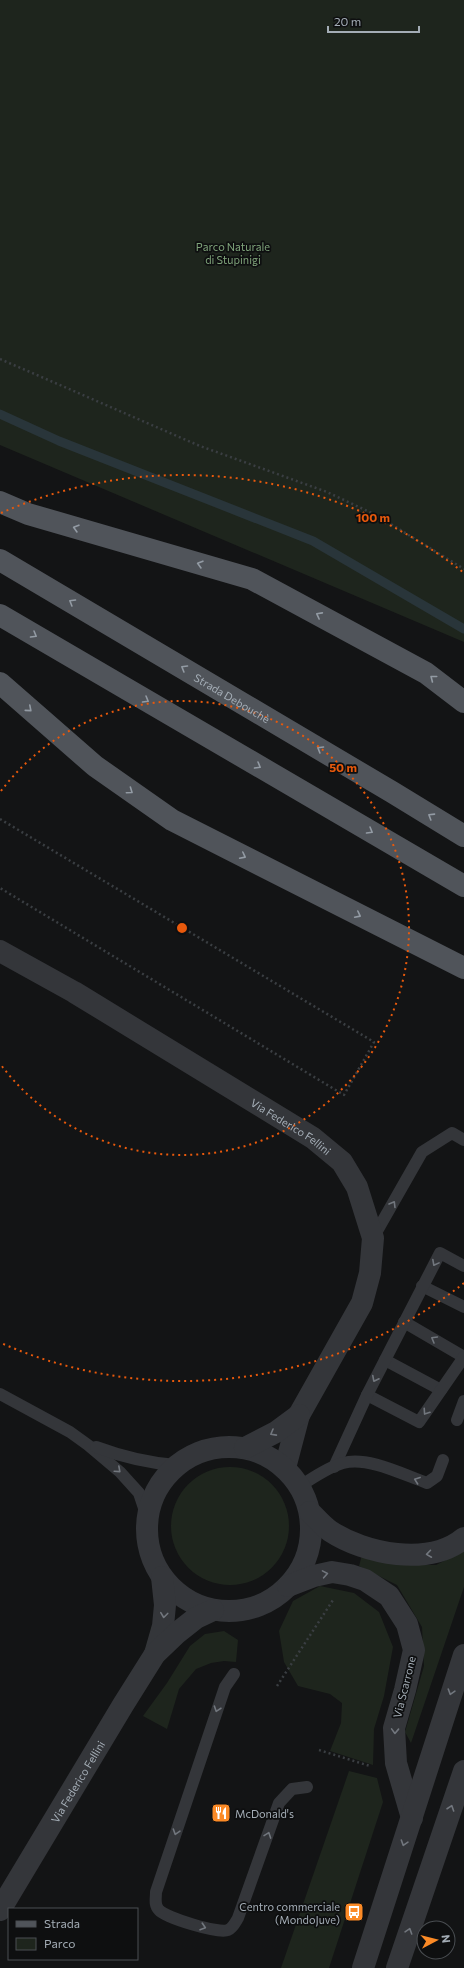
<svg xmlns="http://www.w3.org/2000/svg" width="464" height="1968" font-family="Commissioner,sans-serif">
	<style>
		.green { fill: #1e251d }
		.lines { fill: none; stroke-linecap: round; stroke-linejoin: round }
		.stream { stroke: #29353a; stroke-width: 9 }
		.path { stroke: #3a3e42; stroke-width: 2.5; stroke-dasharray: 2 3; stroke-linecap: butt }
		.service { stroke: #34363a; stroke-width: 12 }
		.minor { stroke: #34363a; stroke-width: 22 }
		.primary { stroke: #50545a; stroke-width: 22 }
		.oneway { stroke: #939ba4 }
		.oneway2 { stroke: #72777e }
		.ring { fill: none; stroke: #e8590c; stroke-width: 2; stroke-dasharray: 2 4 }
		.labels { text-anchor: middle; dominant-baseline: central; stroke-width: 3.5; stroke-linejoin: round; paint-order: stroke }
		.park-label { font-size: 11px; fill: #7fa37a; stroke: #0e0f10 }
		.street-label { font-size: 11px; fill: #a4adb6; stroke: #0e0f10 }
		.poi-label { font-size: 11px; fill: #a4adb6; stroke: #0e0f10; text-anchor: start }
		.centre { fill: #e8590c; stroke: #0e0f10; stroke-width: 2 }
		.ring-label { font-size: 12px; text-anchor: middle; font-weight: bold; fill: #e8590c; stroke: #0e0f10; stroke-width: 3.5; stroke-linejoin: round; paint-order: stroke }
	</style>
	<rect width="100%" height="100%" fill="#131415"/>
	<!-- green -->
	<g class="green">
		<polygon points="0,0 464,0 464,642 0,445"/>
		<circle cx="230" cy="1526" r="59"/>
		<polygon points="464,1551 464,1587 411,1743 405,1732 424,1666 422,1627 397,1585 359,1566 362,1555 398,1565 436,1565"/>
		<polygon points="320,1586 354,1593 379,1612 393,1647 384,1696 374,1729 373,1765 330,1751 341,1723 342,1703 330,1694 298,1686 284,1662 279,1631 293,1601"/>
		<polygon points="224,1631 238,1640 236,1662 224,1661 211,1663 196,1669 179,1689 167,1729 143,1716 167,1683 190,1646 205,1634"/>
		<polygon points="349,1771 377,1778 383,1802 329,1968 281,1968"/>
	</g>
	<g class="lines">
		<!-- stream -->
		<polyline class="stream" points="0,414 59,441 313,541 464,629"/>
		<!-- path -->
		<g class="path">
			<polyline points="0,359 200,446 327,492 376,515 464,569"/>
			<polyline points="0,819 374,1042 344,1095 0,888"/>
			<polyline points="277,1686 333,1600"/>
			<polyline points="319,1750 370,1766"/>
		</g>
		<!-- service -->
		<g class="service">
			<polyline points="373,1238 422,1152 452,1133 464,1140"/>
			<polyline points="422,1286 464,1307"/>
			<polyline points="404,1322 464,1357"/>
			<polyline points="385,1360 441,1390"/>
			<polyline points="0,1394 70,1432 88,1445 120,1472 139,1493 148,1520"/>
			<polyline points="367,1395 419,1422 464,1357"/>
			<polyline points="457,1420 464,1401"/>
			<path d="M96,1447C123,1457 147,1463 176,1465"/>
			<polyline points="334,1467 367,1395 440,1253 464,1266"/>
			<path d="M300,1486C313,1478 328,1467 343,1463C368,1456 404,1475 427,1483L437,1476L443,1460"/>
			<path d="M234,1674L225,1687L156,1892C156,1899 154,1905 159,1910C166,1918 219,1934 228,1930C233,1928 235,1923 238,1918L279,1803L292,1789L307,1787"/>
		</g>
		<!-- minor -->
		<g class="minor">
			<path id="s1" d="M0,951L74,992L313,1138L342,1162L357,1187L373,1238L370,1273L362,1303L299,1415L285,1468"/>
			<circle cx="229" cy="1529" r="82"/>
			<polyline points="245,1448 276,1432 299,1415"/>
			<path d="M310,1512C316,1518 323,1526 330,1531C365,1554 429,1567 464,1538"/>
			<polyline points="288,1586 314,1576 332,1572 350,1575 365,1580 389,1596 407,1624 414,1650 405,1690 394,1728 396,1763 412,1818"/>
			<polyline points="155,1654 163,1626 165,1605 162,1577"/>
			<path id="s2" d="M0,1910L123,1705L155,1654L177,1633L196,1618L213,1610"/>
			<polyline points="363,1968 464,1655"/>
			<polyline points="397,1968 464,1771"/>
		</g>
		<!-- primary -->
		<g class="primary">
			<polyline points="0,502 28,514 252,579 426,673 464,702"/>
			<path id="s3" d="M0,560L392,792L464,836"/>
			<polyline points="0,615 464,886"/>
			<polyline points="0,683 95,766 172,820 464,968"/>
		</g>
	</g>
	<!-- one-way arrows -->
	<defs><path id="oneway-chevron" d="M-2-3.5L2.5 0L-2 3.5" fill="none" stroke-width="1.6" stroke-linecap="round" stroke-linejoin="round"/></defs>
	<g class="oneway">
		<use href="#oneway-chevron" transform="translate(76 528) rotate(-164)"/>
		<use href="#oneway-chevron" transform="translate(200 564) rotate(-164)"/>
		<use href="#oneway-chevron" transform="translate(72 602) rotate(-149)"/>
		<use href="#oneway-chevron" transform="translate(319 615) rotate(-152)"/>
		<use href="#oneway-chevron" transform="translate(34 635) rotate(30)"/>
		<use href="#oneway-chevron" transform="translate(184 668) rotate(-149)"/>
		<use href="#oneway-chevron" transform="translate(433 678) rotate(-142)"/>
		<use href="#oneway-chevron" transform="translate(146 700) rotate(30)"/>
		<use href="#oneway-chevron" transform="translate(29 709) rotate(41)"/>
		<use href="#oneway-chevron" transform="translate(320 749) rotate(-149)"/>
		<use href="#oneway-chevron" transform="translate(258 766) rotate(30)"/>
		<use href="#oneway-chevron" transform="translate(130 791) rotate(35)"/>
		<use href="#oneway-chevron" transform="translate(431 816) rotate(-148)"/>
		<use href="#oneway-chevron" transform="translate(370 831) rotate(30)"/>
		<use href="#oneway-chevron" transform="translate(243 856) rotate(27)"/>
		<use href="#oneway-chevron" transform="translate(358 915) rotate(27)"/>
	</g>
	<g class="oneway2">
		<use href="#oneway-chevron" transform="translate(393 1204) rotate(-59)"/>
		<use href="#oneway-chevron" transform="translate(435 1263) rotate(118)"/>
		<use href="#oneway-chevron" transform="translate(434 1339) rotate(-150)"/>
		<use href="#oneway-chevron" transform="translate(375 1379) rotate(117)"/>
		<use href="#oneway-chevron" transform="translate(426 1412) rotate(124)"/>
		<use href="#oneway-chevron" transform="translate(273 1433) rotate(151)"/>
		<use href="#oneway-chevron" transform="translate(118 1470) rotate(42)"/>
		<use href="#oneway-chevron" transform="translate(417 1480) rotate(-160)"/>
		<use href="#oneway-chevron" transform="translate(429 1554) rotate(172)"/>
		<use href="#oneway-chevron" transform="translate(325 1574) rotate(-10)"/>
		<use href="#oneway-chevron" transform="translate(164 1615) rotate(97)"/>
		<use href="#oneway-chevron" transform="translate(451 1692) rotate(107)"/>
		<use href="#oneway-chevron" transform="translate(217 1709) rotate(109)"/>
		<use href="#oneway-chevron" transform="translate(395 1731) rotate(92)"/>
		<use href="#oneway-chevron" transform="translate(451 1808) rotate(-71)"/>
		<use href="#oneway-chevron" transform="translate(176 1832) rotate(108)"/>
		<use href="#oneway-chevron" transform="translate(268 1835) rotate(-70)"/>
		<use href="#oneway-chevron" transform="translate(404 1843) rotate(108)"/>
		<use href="#oneway-chevron" transform="translate(203 1927) rotate(18)"/>
		<use href="#oneway-chevron" transform="translate(409 1931) rotate(-72)"/>
	</g>
	<!-- distance rings -->
	<g class="ring">
		<path d="M1 791A227 227 0 1 1 1 1065"/>
		<path d="M464 1283A453 453 0 0 1 1 1343M1 513A453 453 0 0 1 464 573"/>
	</g>
	<!-- icons -->
	<defs>
		<g id="restaurant-square" transform="scale(1)"><rect x="-9" y="-9" width="18" height="18" rx="4" fill="#fb8a26" stroke="#0e0f10"/><path d="M-5-6h1v4h1v-4h1v4h1v-4h1v5L-1.5 .5V6h-2V.5L-5-1ZM5-6V6H3V1.5H1.5Q1.5-4 5-6Z" fill="#fff"/></g>
		<g id="bus-square" transform="scale(1)"><rect x="-9" y="-9" width="18" height="18" rx="4" fill="#fb8a26" stroke="#0e0f10"/><path d="M-5-6H5V4H4V6H2V4H-2V6H-4V4H-5ZM-3.5-4V0h7V-4ZM-3.5 1.2v1.5H-2V1.2ZM2 1.2v1.5H3.5V1.2Z" fill="#fff"/></g>
	</defs>
	<g fill-rule="evenodd">
		<use href="#restaurant-square" x="221" y="1813"/>
		<use href="#bus-square" x="354" y="1912"/>
	</g>
	<g class="labels">
		<!-- park labels -->
		<g class="park-label">
			<text x="233" y="246">Parco Naturale<tspan x="233" dy="13">di Stupinigi</tspan></text>
		</g>
		<!-- street labels -->
		<g class="street-label">
			<text stroke="none"><textPath href="#s3" startOffset="270">Strada Debouchè</textPath></text>
			<text stroke="none"><textPath href="#s1" startOffset="340">Via Federico Fellini</textPath></text>
			<text transform="translate(404 1687) rotate(-76)">Via Scarrone</text>
			<text stroke="none"><textPath href="#s2" startOffset="150">Via Federico Fellini</textPath></text>
		</g>
		<!-- poi labels -->
		<g class="poi-label">
			<text x="235" y="1813">McDonald's</text>
			<text x="340" y="1906" text-anchor="end">Centro commerciale<tspan x="340" dy="13">(MondoJuve)</tspan></text>
		</g>
	</g>
	<circle cx="182" cy="928" r="6" class="centre"/>
	<g class="ring-label">
		<text x="373" y="522">100 m</text>
		<text x="343" y="772">50 m</text>
	</g>
	<!-- legend -->
	<rect x="8" y="1908" width="130" height="52" fill="#0e0f10" stroke="#4a4e52"/>
	<rect x="16" y="1921" width="20" height="6" fill="#50545a" stroke="#4a4e52"/>
	<text x="44" y="1928" font-size="12" fill="#a4adb6">Strada</text>
	<rect x="16" y="1938" width="20" height="12" fill="#1e251d" stroke="#4a4e52"/>
	<text x="44" y="1948" font-size="12" fill="#a4adb6">Parco</text>
	<!-- north arrow -->
	<g transform="translate(436 1940) rotate(83)"><circle r="19" fill="#0e0f10" stroke="#4a4e52"/>
	<path d="M0-3L7 15L0 10L-7 15Z" fill="#fb8a26"/>
	<text y="-6" font-size="11" font-weight="bold" text-anchor="middle" fill="#a4adb6">N</text>
	</g>
	<!-- scale -->
	<path d="M328 26v6h91v-6" fill="none" stroke="#a4adb6" stroke-width="2"/>
	<text x="334" y="26" font-size="12" fill="#a4adb6" stroke="#0e0f10" stroke-width="3" paint-order="stroke">20 m</text>
</svg>
